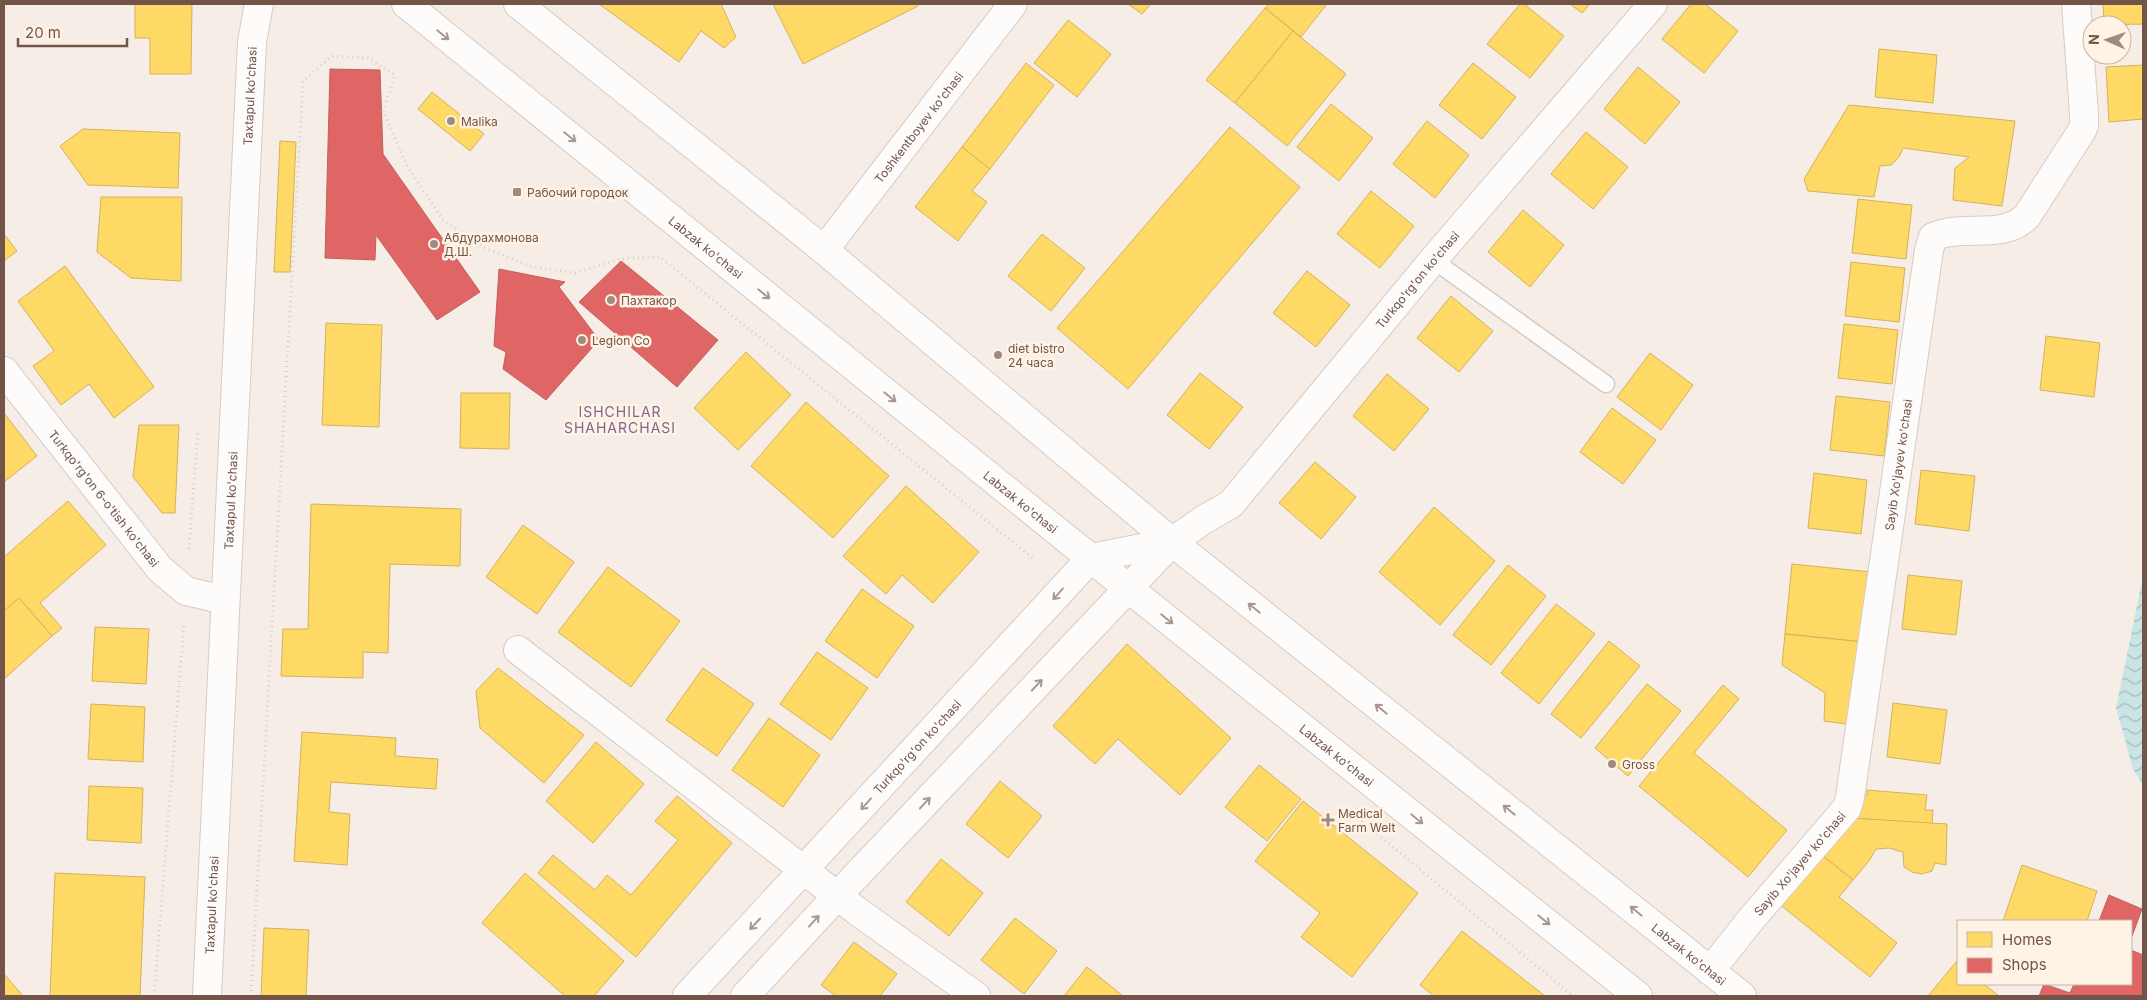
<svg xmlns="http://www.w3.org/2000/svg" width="2147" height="1000" font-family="Inter,sans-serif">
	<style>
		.water { fill: url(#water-waves) }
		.homes { fill: #ffd966; stroke: #d5b15d }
		.shops { fill: #e06666; stroke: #bf615d }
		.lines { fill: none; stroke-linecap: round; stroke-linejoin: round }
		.lane-casing { stroke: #d7cbc4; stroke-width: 19 }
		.street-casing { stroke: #d7cbc4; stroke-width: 30 }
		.secondary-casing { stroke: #d6cbc3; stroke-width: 30 }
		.path { stroke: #d7cdc8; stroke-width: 3; stroke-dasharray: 1 4; stroke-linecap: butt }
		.lane { stroke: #fefcfb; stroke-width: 16 }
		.street { stroke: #fefcfb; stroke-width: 28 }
		.secondary { stroke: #fefcfb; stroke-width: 28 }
		.oneway { stroke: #aa9790 }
		.poi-dot { fill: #a08a7f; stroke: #fff3e5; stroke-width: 2 }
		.labels { text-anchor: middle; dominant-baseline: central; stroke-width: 5; stroke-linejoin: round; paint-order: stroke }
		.street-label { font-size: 12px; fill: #725448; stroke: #fff3e5 }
		.poi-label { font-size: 12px; fill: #725448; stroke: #fff3e5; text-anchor: start }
		.neighbourhood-label { font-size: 14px; letter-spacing: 1px; fill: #826395; stroke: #fff3e5 }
	</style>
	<defs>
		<pattern id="water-waves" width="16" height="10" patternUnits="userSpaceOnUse" patternTransform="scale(1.25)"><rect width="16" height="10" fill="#c8e4e5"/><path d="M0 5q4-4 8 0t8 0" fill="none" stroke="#a7bbbc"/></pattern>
	</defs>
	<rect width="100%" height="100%" fill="#f6eee6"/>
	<!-- water -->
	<polygon class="water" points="2143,577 2143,785 2133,769 2116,708"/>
	<!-- homes -->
	<g class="homes">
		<polygon points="135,4 192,4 191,74 150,74 150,38 135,38"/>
		<polygon points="599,4 721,4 736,37 724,48 701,31 679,62"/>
		<polygon points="773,4 917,4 918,6 803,64"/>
		<polygon points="1128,4 1151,4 1142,14"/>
		<polygon points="1269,4 1327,4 1301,37 1265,8"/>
		<polygon points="1520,4 1524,4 1564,36 1530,78 1487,44"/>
		<polygon points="1570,4 1590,4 1582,13"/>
		<polygon points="1691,4 1705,4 1738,31 1704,73 1662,39"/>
		<polygon points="2103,4 2143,4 2143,24 2104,25"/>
		<polygon points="1265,8 1293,31 1235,103 1206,80"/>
		<polygon points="1068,20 1111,54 1077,97 1034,63"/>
		<polygon points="1293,31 1346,74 1287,146 1235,103"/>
		<polygon points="1879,49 1937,55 1933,103 1875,97"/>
		<polygon points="1026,63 1054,85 990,169 962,147"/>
		<polygon points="1473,63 1516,97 1482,139 1439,105"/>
		<polygon points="2143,65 2143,119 2109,122 2106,67"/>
		<polygon points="1638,67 1680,102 1645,144 1604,109"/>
		<polygon points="432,92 484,134 470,151 418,109"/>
		<polygon points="1331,104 1373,138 1339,181 1297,147"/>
		<polygon points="1849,105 2015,121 2002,206 1953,200 1955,168 1969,157 1903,148 1899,157 1891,165 1880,166 1874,197 1808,191 1804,179"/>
		<polygon points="1427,121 1469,155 1435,198 1393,164"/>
		<polygon points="1230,127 1300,187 1128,389 1057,328"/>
		<polygon points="83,129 180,133 178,188 88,185 60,146"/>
		<polygon points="1586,132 1628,167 1593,209 1551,174"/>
		<polygon points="280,141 296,142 290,272 274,272"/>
		<polygon points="962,147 990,169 972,191 987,202 958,241 915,207"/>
		<polygon points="1371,191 1414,226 1380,268 1337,234"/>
		<polygon points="101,197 182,197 181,281 131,278 97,252"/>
		<polygon points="1858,199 1912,205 1906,259 1852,253"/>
		<polygon points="1523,210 1564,245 1530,287 1488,252"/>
		<polygon points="4,234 17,251 4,261"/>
		<polygon points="1042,234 1085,268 1051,311 1008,276"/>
		<polygon points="1851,262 1905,268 1899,322 1845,316"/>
		<polygon points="65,266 154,387 114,418 89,384 61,405 33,366 54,351 18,301"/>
		<polygon points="1307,271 1350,305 1316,347 1273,313"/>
		<polygon points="1451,296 1493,331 1459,372 1417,338"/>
		<polygon points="326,323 382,325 379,427 322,425"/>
		<polygon points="1844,324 1898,330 1892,384 1838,378"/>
		<polygon points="2046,336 2100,343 2094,397 2040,390"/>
		<polygon points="746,352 791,395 738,450 694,408"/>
		<polygon points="1650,353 1693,385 1661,430 1617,397"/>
		<polygon points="1200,373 1243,407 1209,449 1167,415"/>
		<polygon points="1387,374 1429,409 1394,451 1353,416"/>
		<polygon points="461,393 510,393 509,449 460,448"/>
		<polygon points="1836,396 1890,402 1884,456 1830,450"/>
		<polygon points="806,402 889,476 833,538 751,466"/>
		<polygon points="1612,408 1656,440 1623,484 1580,452"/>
		<polygon points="4,413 37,456 4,482"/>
		<polygon points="139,425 179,425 175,513 162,513 133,477"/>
		<polygon points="1315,462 1356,497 1321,539 1279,503"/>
		<polygon points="1921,470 1975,476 1969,531 1915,524"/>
		<polygon points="1814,473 1867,480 1861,534 1808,528"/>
		<polygon points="906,486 979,552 933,603 902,575 886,594 843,556"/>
		<polygon points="68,501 106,545 40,603 62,628 52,636 19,598 4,611 4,557"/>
		<polygon points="311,504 461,509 460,566 390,564 388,653 363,652 363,678 281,676 283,629 308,629"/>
		<polygon points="1434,507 1495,561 1440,625 1379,572"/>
		<polygon points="523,525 574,562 537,614 486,577"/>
		<polygon points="1792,564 1871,572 1864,642 1785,634"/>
		<polygon points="1508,565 1546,596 1491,665 1453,635"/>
		<polygon points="608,567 680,621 631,687 558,632"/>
		<polygon points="1908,575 1962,581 1956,635 1902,629"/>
		<polygon points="862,589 914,626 877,678 825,641"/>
		<polygon points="19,598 52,636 4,679 4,611"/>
		<polygon points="1556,604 1595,634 1539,704 1501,673"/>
		<polygon points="95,627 149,629 146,684 92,681"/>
		<polygon points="1785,634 1864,642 1853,725 1824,721 1825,693 1782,665"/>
		<polygon points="1609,641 1640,666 1581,738 1551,714"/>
		<polygon points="1127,644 1231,738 1180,795 1118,739 1095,764 1053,726"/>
		<polygon points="817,652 868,688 831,740 780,704"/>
		<polygon points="498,668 584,735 544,783 480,728 476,691"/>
		<polygon points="703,668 754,704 717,756 666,720"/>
		<polygon points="1647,684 1681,711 1628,776 1595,748"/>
		<polygon points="1723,685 1739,699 1694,753 1787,830 1748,877 1639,786"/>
		<polygon points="1893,703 1947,710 1940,764 1887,757"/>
		<polygon points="91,704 145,707 143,762 88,759"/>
		<polygon points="769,718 820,755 783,807 732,770"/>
		<polygon points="302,732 396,738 395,756 438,759 436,789 331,782 329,812 350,814 347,865 294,861"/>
		<polygon points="596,742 644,784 593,843 546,801"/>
		<polygon points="1259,765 1301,799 1267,841 1225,807"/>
		<polygon points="1000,781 1042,816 1008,858 966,824"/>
		<polygon points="89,786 143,788 141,843 87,840"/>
		<polygon points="1867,790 1927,795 1925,810 1933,810 1932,824 1850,818 1852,794 1867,795"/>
		<polygon points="677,796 732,843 636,957 538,873 553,855 595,890 607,875 631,895 678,840 655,821"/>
		<polygon points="1303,801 1418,893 1352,977 1301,937 1320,913 1255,861"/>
		<polygon points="1850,818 1947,824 1946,865 1935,863 1932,871 1922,874 1912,872 1904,867 1903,852 1889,848 1876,849 1869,861 1853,880 1818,852"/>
		<polygon points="1818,852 1853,880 1839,897 1897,943 1870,977 1778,903"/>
		<polygon points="941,859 983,893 949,936 906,902"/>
		<polygon points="2022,865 2097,891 2087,921 2003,921"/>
		<polygon points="55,873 145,877 140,996 50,996"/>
		<polygon points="525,873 624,961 594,996 565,996 482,923"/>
		<polygon points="1015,918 1057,951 1024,994 981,960"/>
		<polygon points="264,928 309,930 306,996 261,996"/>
		<polygon points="1462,931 1545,996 1434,996 1420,985"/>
		<polygon points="854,942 897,974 880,996 836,996 821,985"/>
		<polygon points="1957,961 1958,984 1984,984 1999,996 1928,996"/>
		<polygon points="1087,967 1123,996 1064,996"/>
		<polygon points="4,974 23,996 4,996"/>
	</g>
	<!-- shops -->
	<g class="shops">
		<polygon points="330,69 380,70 383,154 480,292 437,320 376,235 375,260 325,258"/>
		<polygon points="621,261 718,340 677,387 579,302"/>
		<polygon points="499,269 565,282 559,287 599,340 546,400 503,369 506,352 494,346"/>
		<polygon points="2109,895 2142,909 2131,939 2131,921 2099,921"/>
		<polygon points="2131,950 2143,955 2143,996 2039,996 2044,984 2070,993 2074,984 2131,984"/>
	</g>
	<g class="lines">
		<!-- lane casing -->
		<g class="lane-casing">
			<polyline id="lane" points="1433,260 1606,384"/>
		</g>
		<!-- street casing -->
		<g class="street-casing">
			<g id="street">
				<path id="s1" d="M824,250L1013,4"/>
				<path id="s2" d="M4,371L160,569L186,591L224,600"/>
				<polyline points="518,650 857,911 976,996"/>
				<path id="s3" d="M1710,971L1753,917L1847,808L1850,797L1929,250L1933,237C1965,223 2003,241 2027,216L2081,132L2084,126V114L2076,4"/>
				<path id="s4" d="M207,996L252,42L259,4"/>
				<path id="s5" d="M687,996L1091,558L1172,542"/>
				<path id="s6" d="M745,996L838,895L1172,542L1203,520L1231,504L1433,260L1653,4"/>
			</g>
		</g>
		<!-- secondary casing -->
		<g class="secondary-casing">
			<g id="secondary">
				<path id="s7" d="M406,4L1073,544L1638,996"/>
				<path id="s8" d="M518,4L824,250L1172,542L1742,996"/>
			</g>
		</g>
		<!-- path -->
		<g class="path">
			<polyline points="189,549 198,431"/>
			<polyline points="1358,818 1573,996"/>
			<polyline points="154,996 184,623"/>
			<polyline points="251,996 303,81 332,56 368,58 395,75 383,111 406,164 443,220 485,248 529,266 575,273 620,259 660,257 1035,560"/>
		</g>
		<!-- lane -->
		<use href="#lane" class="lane"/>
		<!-- street -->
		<use href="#street" class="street"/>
		<!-- secondary -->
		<use href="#secondary" class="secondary"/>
	</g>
	<!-- one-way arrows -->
	<defs><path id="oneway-shaft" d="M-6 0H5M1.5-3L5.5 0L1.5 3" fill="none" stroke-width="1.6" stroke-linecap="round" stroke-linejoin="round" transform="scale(1.25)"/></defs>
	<g class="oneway">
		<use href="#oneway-shaft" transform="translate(443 35) rotate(39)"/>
		<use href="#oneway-shaft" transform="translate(570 137) rotate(39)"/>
		<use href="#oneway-shaft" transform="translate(764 294) rotate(39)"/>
		<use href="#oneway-shaft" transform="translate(890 397) rotate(39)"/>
		<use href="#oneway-shaft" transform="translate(1058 594) rotate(132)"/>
		<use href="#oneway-shaft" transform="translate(1254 608) rotate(-141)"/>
		<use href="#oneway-shaft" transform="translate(1167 619) rotate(39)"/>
		<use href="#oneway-shaft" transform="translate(1037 685) rotate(-47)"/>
		<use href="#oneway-shaft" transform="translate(1381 709) rotate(-141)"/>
		<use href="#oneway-shaft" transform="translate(925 803) rotate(-47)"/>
		<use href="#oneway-shaft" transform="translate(866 804) rotate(132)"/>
		<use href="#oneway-shaft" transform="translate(1509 810) rotate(-141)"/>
		<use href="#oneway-shaft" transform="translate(1417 819) rotate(39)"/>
		<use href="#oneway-shaft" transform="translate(1636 911) rotate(-141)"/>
		<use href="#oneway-shaft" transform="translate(1544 920) rotate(39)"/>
		<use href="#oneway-shaft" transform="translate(814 921) rotate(-48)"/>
		<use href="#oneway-shaft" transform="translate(755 924) rotate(133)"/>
	</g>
	<!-- markers -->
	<g class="poi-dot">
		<circle cx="451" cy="121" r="5"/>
		<rect x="512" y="187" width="10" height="10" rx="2.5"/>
		<circle cx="434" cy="244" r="5"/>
		<circle cx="611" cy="300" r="5"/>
		<circle cx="582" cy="340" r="5"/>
		<circle cx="998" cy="355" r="5"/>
		<circle cx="1612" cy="764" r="5"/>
		<path d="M1325.5 812.5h5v5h5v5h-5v5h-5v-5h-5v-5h5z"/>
	</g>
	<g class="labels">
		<!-- street labels -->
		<g class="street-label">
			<text stroke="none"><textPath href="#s4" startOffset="901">Taxtapul ko'chasi</textPath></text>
			<text stroke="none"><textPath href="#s1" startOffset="155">Toshkentboyev ko'chasi</textPath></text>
			<text stroke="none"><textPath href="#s7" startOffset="386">Labzak ko'chasi</textPath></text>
			<text stroke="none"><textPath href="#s6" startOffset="985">Turkqo'rg'on ko'chasi</textPath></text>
			<text stroke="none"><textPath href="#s3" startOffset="560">Sayib Xo'jayev ko'chasi</textPath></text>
			<text stroke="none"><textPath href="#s2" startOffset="162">Turkqo'rg'on 6-o'tish ko'chasi</textPath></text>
			<text stroke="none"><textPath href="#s4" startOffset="496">Taxtapul ko'chasi</textPath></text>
			<text stroke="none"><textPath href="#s7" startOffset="791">Labzak ko'chasi</textPath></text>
			<text stroke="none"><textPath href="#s5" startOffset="339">Turkqo'rg'on ko'chasi</textPath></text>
			<text stroke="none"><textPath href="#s7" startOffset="1196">Labzak ko'chasi</textPath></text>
			<text stroke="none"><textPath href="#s3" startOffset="140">Sayib Xo'jayev ko'chasi</textPath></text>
			<text stroke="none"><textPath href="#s4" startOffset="91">Taxtapul ko'chasi</textPath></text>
			<text stroke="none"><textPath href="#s8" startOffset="1508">Labzak ko'chasi</textPath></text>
		</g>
		<!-- poi labels -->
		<g class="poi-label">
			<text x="461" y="121">Malika</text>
			<text x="527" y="192">Рабочий городок</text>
			<text x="444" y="237">Абдурахмонова<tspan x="444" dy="14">Д.Ш.</tspan></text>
			<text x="621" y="300">Пахтакор</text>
			<text x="592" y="340">Legion Co</text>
			<text x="1008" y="348">diet bistro<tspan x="1008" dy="14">24 часа</tspan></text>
			<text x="1622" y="764">Gross</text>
			<text x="1338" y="813">Medical<tspan x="1338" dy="14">Farm Welt</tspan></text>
		</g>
		<!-- neighbourhood labels -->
		<g class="neighbourhood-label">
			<text x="620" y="411">ISHCHILAR<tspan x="620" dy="16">SHAHARCHASI</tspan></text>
		</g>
	</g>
	<!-- border -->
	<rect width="2147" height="1000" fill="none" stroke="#725448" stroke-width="10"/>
	<!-- legend -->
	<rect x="1957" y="920" width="175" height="65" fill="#fff3e5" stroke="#c7b3a6"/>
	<rect x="1967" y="932" width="25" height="15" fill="#ffd966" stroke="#c7b3a6"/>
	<text x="2002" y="945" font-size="15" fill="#725448">Homes</text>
	<rect x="1967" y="958" width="25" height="15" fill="#e06666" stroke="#c7b3a6"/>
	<text x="2002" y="970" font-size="15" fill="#725448">Shops</text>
	<!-- north arrow -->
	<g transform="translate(2107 40) rotate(272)"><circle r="24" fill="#fff3e5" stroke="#c7b3a6"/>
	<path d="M0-4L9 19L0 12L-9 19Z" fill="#a08a7f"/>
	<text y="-8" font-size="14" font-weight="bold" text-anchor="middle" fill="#725448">N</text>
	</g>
	<!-- scale -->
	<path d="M18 38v8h109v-8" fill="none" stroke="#725448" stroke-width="2.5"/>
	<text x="25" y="38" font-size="15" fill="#725448" stroke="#fff3e5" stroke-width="4" paint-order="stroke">20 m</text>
</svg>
